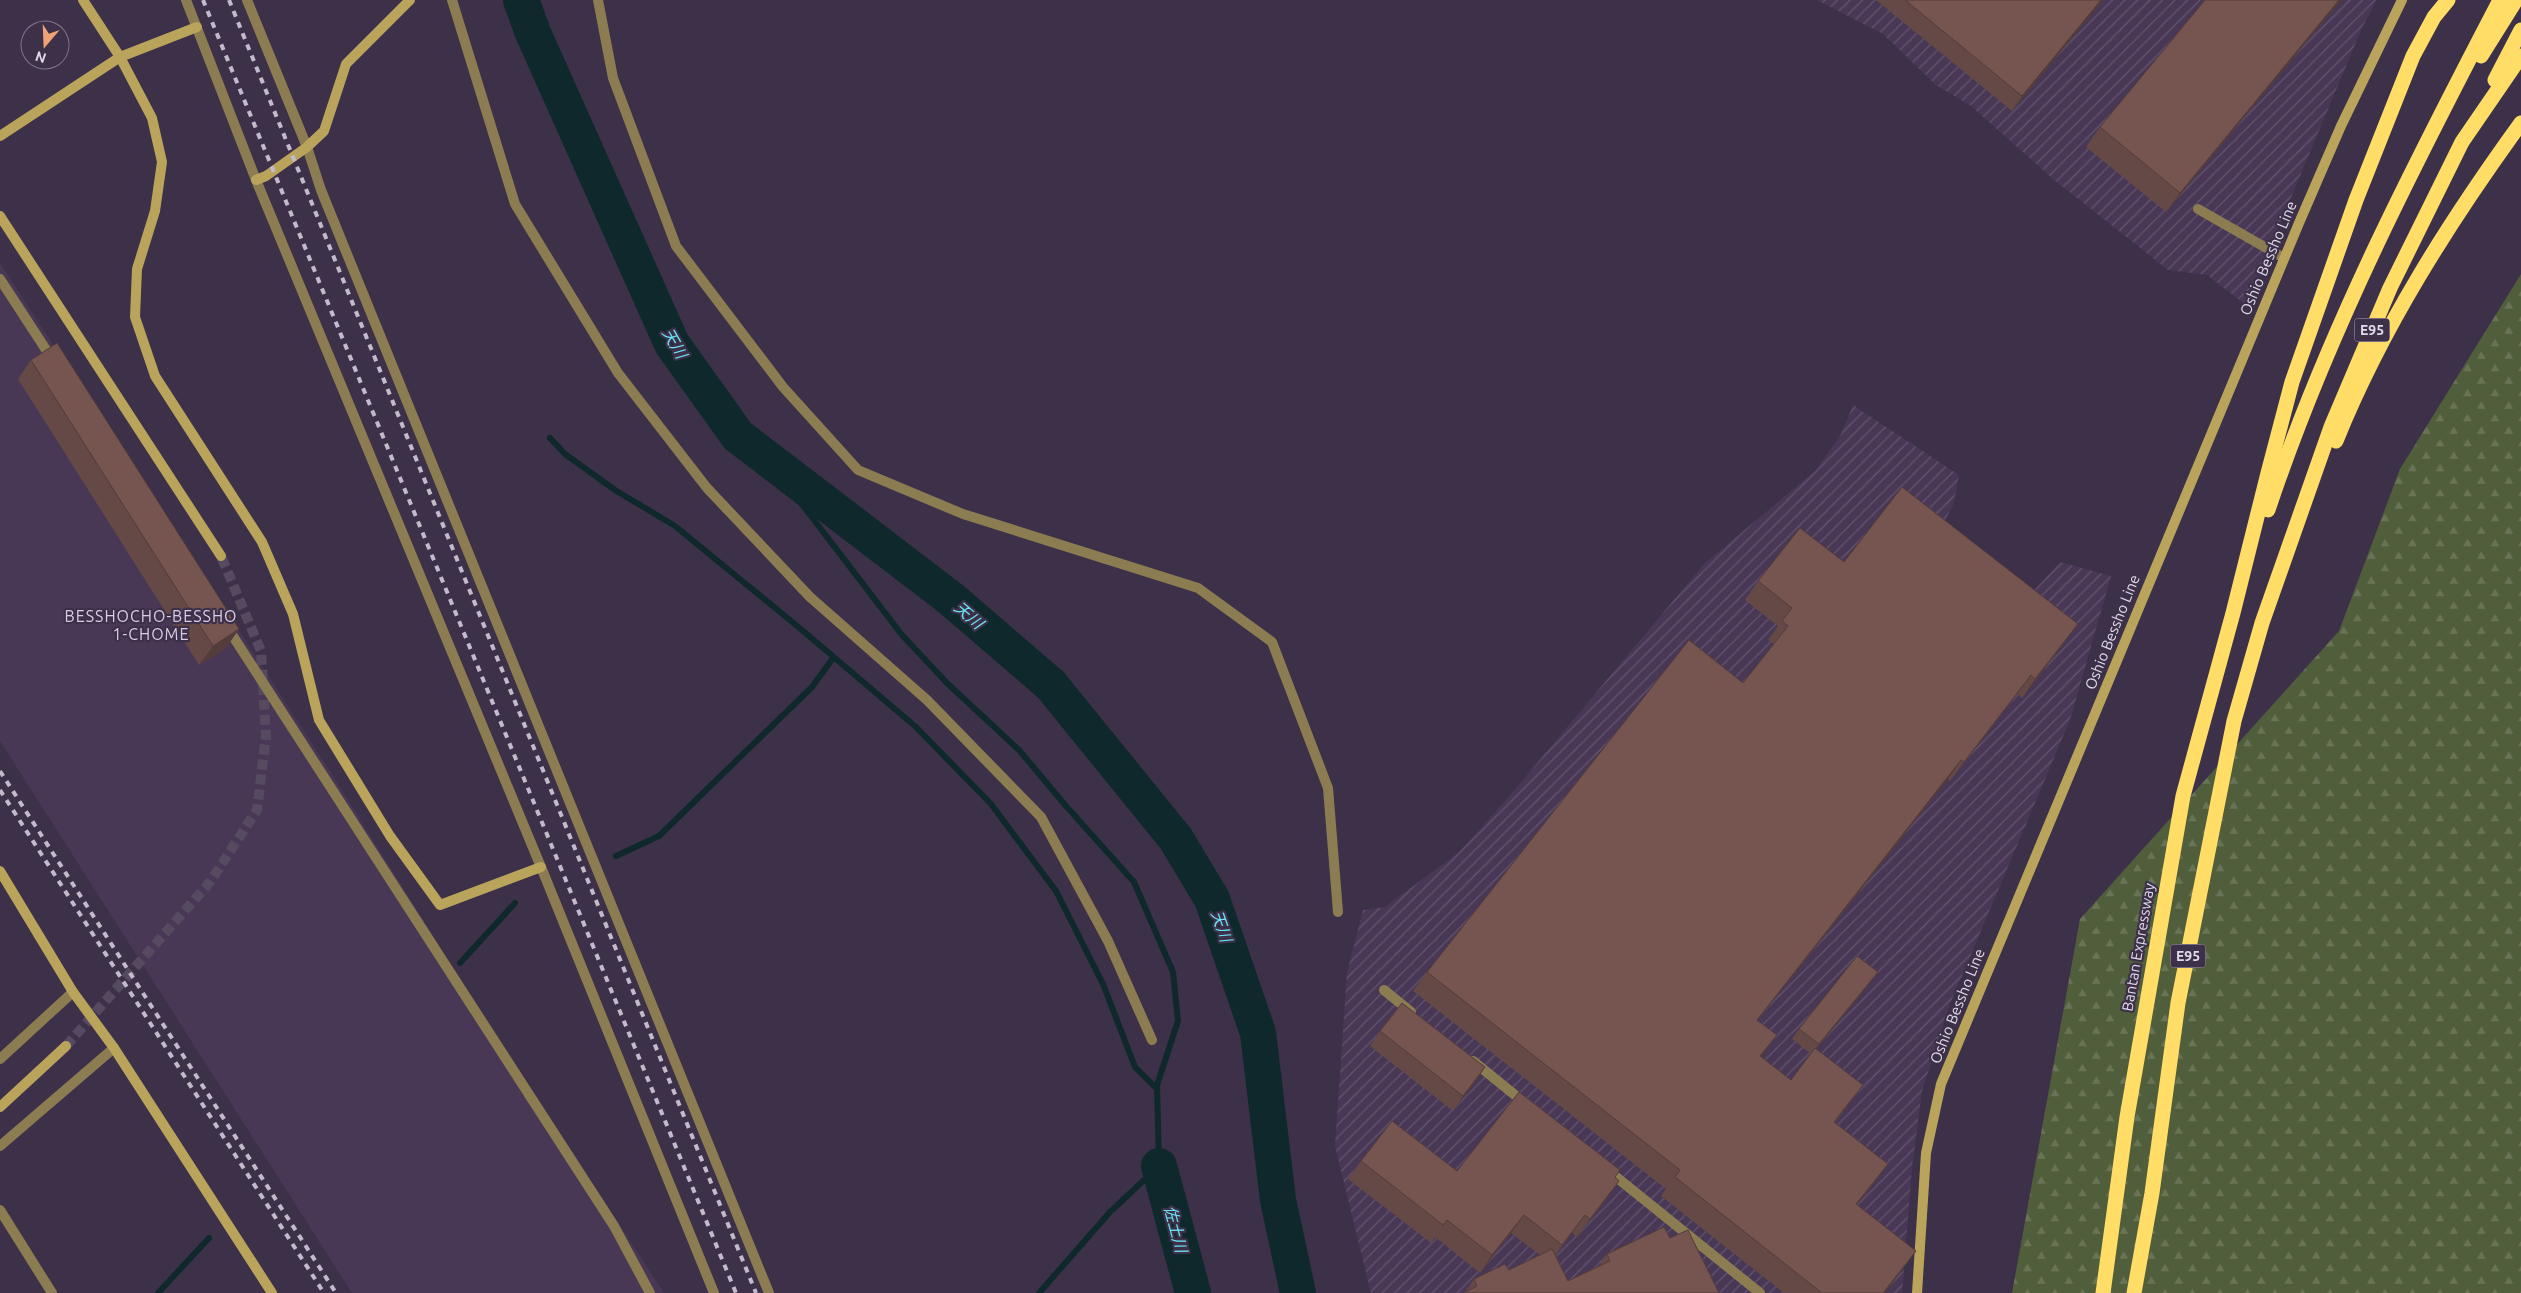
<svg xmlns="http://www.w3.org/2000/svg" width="2521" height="1293" font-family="Ubuntu,'Noto Sans JP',sans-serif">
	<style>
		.built { fill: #483856 }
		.industrial { fill: url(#industrial-furrows) }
		.forest { fill: url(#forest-firs) }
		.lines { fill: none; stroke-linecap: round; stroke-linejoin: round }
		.stream { stroke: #0e282c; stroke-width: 6 }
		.river { stroke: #0e282c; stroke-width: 36 }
		.secondary-tunnel { stroke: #564a61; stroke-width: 10; stroke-dasharray: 10 5; stroke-linecap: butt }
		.lane { stroke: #8b7d51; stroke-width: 10 }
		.street { stroke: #8b7d51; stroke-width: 10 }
		.secondary { stroke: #baa45b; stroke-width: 10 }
		.highway { stroke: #fd6; stroke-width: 15 }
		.rail { stroke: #c3bbcc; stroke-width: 4; stroke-dasharray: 6 6; stroke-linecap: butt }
		.wall { fill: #654946 }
		.shaded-wall { fill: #533c39 }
		.building { fill: #765551; stroke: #533c39 }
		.labels { text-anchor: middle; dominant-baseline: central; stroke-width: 4.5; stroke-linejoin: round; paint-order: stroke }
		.shield { fill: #3d3149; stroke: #b0a7b9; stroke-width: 1 }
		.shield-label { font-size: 14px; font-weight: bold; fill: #e1dae9 }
		.street-label { font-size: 15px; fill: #e1dae9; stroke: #3d3149 }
		.water-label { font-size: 16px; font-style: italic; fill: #69e4f6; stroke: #3d3149 }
		.neighbourhood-label { font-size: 16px; letter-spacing: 1px; fill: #dbcbea; stroke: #3d3149 }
	</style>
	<defs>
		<pattern id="industrial-furrows" width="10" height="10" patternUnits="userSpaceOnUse" patternTransform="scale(1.25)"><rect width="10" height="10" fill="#483856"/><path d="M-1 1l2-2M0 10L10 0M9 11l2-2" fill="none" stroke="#62546e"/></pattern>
		<pattern id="forest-firs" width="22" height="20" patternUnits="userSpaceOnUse" patternTransform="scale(1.25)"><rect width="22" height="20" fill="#505e3b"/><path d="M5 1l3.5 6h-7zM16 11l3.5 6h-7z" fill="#697457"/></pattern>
	</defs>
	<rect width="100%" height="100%" fill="#3d3149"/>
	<!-- built -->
	<polygon class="built" points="0,263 326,765 460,979 664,1293 352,1293 0,741"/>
	<!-- industrial -->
	<g class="industrial">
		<polygon points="1817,0 2377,0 2362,28 2246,305 2207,275 2168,270 2053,179 1971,106 1936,85 1883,34"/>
		<polygon points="1853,405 1959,475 1954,503 1936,539 2022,603 2060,562 2111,576 2070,720 1950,1004 1922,1091 1912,1167 1902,1293 1371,1293 1335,1146 1347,973 1363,910 1385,907 1458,853 1506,800 1704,564 1816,470 1840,436"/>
	</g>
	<!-- forest -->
	<polygon class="forest" points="2521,274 2521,1293 2012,1293 2080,919 2339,631 2400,469"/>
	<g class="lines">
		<!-- stream -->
		<g class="stream">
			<polyline points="550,438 565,454 615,490 675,526 802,630 916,727 991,804 1056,891 1103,984 1135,1067 1157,1089"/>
			<polyline points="765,456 902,635 947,683 1019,750 1066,806 1134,882 1173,972 1178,1021 1157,1085 1159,1166 1110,1212 1039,1293"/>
			<polyline points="616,856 659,836 812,687 833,658"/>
			<polyline points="460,963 515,903"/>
			<polyline points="158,1293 209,1238"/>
		</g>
		<!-- river -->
		<g class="river">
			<polyline points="521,0 533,33 672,344 738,436 950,598 1051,685 1176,839 1212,899 1258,1033 1278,1200 1298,1293"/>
			<polyline points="1159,1166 1193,1293"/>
		</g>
		<!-- secondary-tunnel -->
		<polyline class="secondary-tunnel" points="66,1046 210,882 257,810 266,736 261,651 221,556"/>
		<!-- lane -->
		<g class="lane">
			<polyline points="2198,209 2284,258"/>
			<polyline points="0,279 54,362"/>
			<polyline points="227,627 614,1226 650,1293"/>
			<polyline points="1384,990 1411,1012"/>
			<polyline points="1473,1061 1526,1104"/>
			<polyline points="1605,1168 1760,1293"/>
		</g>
		<!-- street -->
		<g class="street">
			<polyline points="186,0 256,180 541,867 714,1293"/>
			<polyline points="247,0 307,147 321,190 769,1293"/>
			<polyline points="452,0 515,204 618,373 707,488 810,597 927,700 1041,817 1108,941 1152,1040"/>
			<polyline points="598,0 613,78 676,246 783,387 858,470 963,514 1198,588 1272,642 1328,788 1338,912"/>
			<polyline points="0,1059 73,992"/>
			<polyline points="0,1146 114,1048"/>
			<polyline points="0,1210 52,1293"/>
		</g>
		<!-- secondary -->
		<g class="secondary">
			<polyline points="83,0 120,57 152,118 162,162 155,211 137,269 135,317 155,376 262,542 293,614 319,720 390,836 440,905 541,867"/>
			<polyline points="0,136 120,57 197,27"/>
			<polyline points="256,180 266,176 307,147 324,131 346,64 410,0"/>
			<polyline points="0,216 221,556"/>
			<polyline points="0,871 73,992 114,1048 272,1293"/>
			<polyline points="0,1107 66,1046"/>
			<polyline points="1917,1293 1926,1153 1941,1084 2299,223 2341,126 2402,0"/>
		</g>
		<!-- highway -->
		<g class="highway">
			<polyline points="2481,56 2516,0"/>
			<polyline points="2495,80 2521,30"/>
			<path d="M2336,441C2382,327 2450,221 2521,123"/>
			<path d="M2268,510C2327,333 2414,165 2500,0"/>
			<polyline points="2103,1293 2127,1117 2183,796 2233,613 2268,473 2292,382 2356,200 2413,56 2434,17 2448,0"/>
			<polyline points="2134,1293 2152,1193 2178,1003 2234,721 2262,623 2331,427 2390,288 2462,142 2521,56"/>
		</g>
		<!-- rail -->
		<g class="rail">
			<polyline points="203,0 736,1293"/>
			<polyline points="229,0 756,1293"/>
			<polyline points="0,771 336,1293"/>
			<polyline points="0,790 324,1293"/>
		</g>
	</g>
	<!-- wall -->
	<g class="wall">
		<polygon points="1876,0 2103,0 2012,111"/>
		<polygon points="2205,0 2341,0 2166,212 2086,147 2100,127"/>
		<polygon points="31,360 239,629 225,649 199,665 18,379"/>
		<polygon points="1844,562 2064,643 2022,698 2017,694 1950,781 1948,779 1758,1020 1761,1057 1791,1080 1811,1054 1792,1039 1799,1029 1871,982 1816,1049 1849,1104 1835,1123 1874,1183 1857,1205 1902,1270 1885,1293 1784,1293 1661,1196 1666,1189 1413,991 1427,972 1743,683 1774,644 1768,640 1778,626 1745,600 1758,581"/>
		<polygon points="1380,1031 1485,1067 1475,1082 1453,1111 1370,1046"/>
		<polygon points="1361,1161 1457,1171 1620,1170 1615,1177 1619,1181 1607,1198 1577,1237 1572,1233 1555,1256 1568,1281 1599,1266 1607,1254 1670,1238 1719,1293 1465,1292 1474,1279 1509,1270 1540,1255 1511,1233 1480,1273 1435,1237 1431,1243 1348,1179"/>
	</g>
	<!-- shaded-wall -->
	<g class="shaded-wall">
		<polygon points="2101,0 2103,0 2012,111 2022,96"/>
		<polygon points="2339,0 2341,0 2166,212 2180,193"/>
		<polygon points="2078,624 2064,643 2022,698 2035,679"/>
		<polygon points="239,629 225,649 199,665 213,646"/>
		<polygon points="2031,675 2017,694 1950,781 1964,762"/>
		<polygon points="1961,760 1948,779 1743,1039 1757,1020"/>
		<polygon points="1878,972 1871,982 1812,1054 1819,1044"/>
		<polygon points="1777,1035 1763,1055 1747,1076 1760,1056"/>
		<polygon points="1485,1067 1475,1082 1453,1111 1463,1096"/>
		<polygon points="1863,1085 1849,1104 1820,1141 1834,1122"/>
		<polygon points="1888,1164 1874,1183 1842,1224 1856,1204"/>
		<polygon points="1619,1181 1607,1198 1577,1237 1590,1219"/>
		<polygon points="1524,1215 1511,1233 1480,1273 1492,1255"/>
		<polygon points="1585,1215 1572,1233 1549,1262 1562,1245"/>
		<polygon points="1916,1251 1902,1270 1885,1293 1883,1293"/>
	</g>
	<!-- building -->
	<g class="building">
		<polygon points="1905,0 2101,0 2022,96"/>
		<polygon points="2205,0 2339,0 2180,193 2100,127"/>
		<polygon points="57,343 239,629 213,646 31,360"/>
		<polygon points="1902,487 2078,624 2035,679 2031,675 1964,762 1961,760 1757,1020 1777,1035 1760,1056 1791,1080 1815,1048 1863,1085 1834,1122 1888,1164 1856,1204 1916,1251 1883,1293 1822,1293 1675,1177 1680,1170 1427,972 1689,640 1743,683 1788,626 1782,621 1792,608 1758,581 1800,528 1844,562"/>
		<polygon points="1857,956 1878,972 1819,1044 1799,1029"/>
		<polygon points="1402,1003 1485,1067 1463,1096 1380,1031"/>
		<polygon points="1519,1092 1620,1170 1615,1177 1619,1181 1590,1219 1585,1215 1562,1245 1524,1215 1492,1255 1447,1220 1443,1225 1361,1161 1392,1121 1457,1171"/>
		<polygon points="1664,1227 1670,1238 1688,1230 1719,1293 1464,1293 1477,1286 1474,1279 1505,1264 1509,1270 1552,1249 1568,1281 1610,1261 1607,1254"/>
	</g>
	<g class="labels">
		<!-- shield labels -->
		<g class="shield">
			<rect x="2354.5" y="318.5" width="35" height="23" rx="4"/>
			<rect x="2170.5" y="944.5" width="35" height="23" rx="4"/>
		</g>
		<g class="shield-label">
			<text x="2372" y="330">E95</text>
			<text x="2188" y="956">E95</text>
		</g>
		<!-- street labels -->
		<g class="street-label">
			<text transform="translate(2268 258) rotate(-67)">Oshio Bessho Line</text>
			<text transform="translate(2112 632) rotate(-68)">Oshio Bessho Line</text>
			<text transform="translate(2138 947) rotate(-80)">Bantan Expressway</text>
			<text transform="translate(1957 1006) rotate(-68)">Oshio Bessho Line</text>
		</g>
		<!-- water labels -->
		<g class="water-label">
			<text transform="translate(675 343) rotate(60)">天川</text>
			<text transform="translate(969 615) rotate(41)">天川</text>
			<text transform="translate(1222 926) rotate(71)">天川</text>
			<text transform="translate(1176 1229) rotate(75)">佐土川</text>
		</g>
		<!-- neighbourhood labels -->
		<g class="neighbourhood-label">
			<text x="151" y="616">BESSHOCHO-BESSHO<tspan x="151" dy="18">1-CHOME</tspan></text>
		</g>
	</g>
	<!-- north arrow -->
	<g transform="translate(45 45) rotate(199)"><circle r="24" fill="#3d3149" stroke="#7f7589"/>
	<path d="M0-4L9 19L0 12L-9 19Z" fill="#efa376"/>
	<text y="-8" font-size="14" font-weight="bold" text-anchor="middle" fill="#e1dae9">N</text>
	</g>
</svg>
